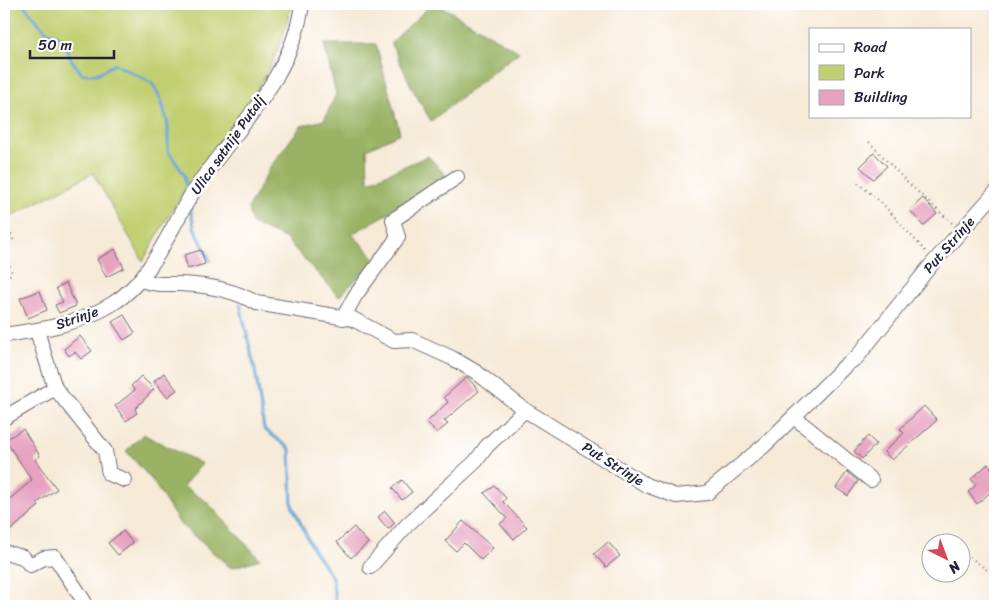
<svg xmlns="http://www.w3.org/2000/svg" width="999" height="610" font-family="Sriracha,sans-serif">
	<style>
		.green { fill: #c2cf71; stroke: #727856 }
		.forest { fill: #99b263; stroke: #5e6a4f }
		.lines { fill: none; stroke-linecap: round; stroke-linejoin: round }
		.stream { stroke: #61a3d5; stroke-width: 3 }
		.building { fill: #e7a2bf }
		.minor-casing { stroke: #6c6872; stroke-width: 16 }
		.path { stroke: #6c6872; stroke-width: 2; stroke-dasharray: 1 4; stroke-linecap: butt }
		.minor { stroke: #fff; stroke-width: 14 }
		.labels { text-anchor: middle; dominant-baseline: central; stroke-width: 5; stroke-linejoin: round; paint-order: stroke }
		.street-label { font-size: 14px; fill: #22223b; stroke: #fff }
	</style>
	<rect width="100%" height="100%" fill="#fff"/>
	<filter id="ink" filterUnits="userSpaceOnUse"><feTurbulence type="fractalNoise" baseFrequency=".02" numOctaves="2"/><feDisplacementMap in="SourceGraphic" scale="10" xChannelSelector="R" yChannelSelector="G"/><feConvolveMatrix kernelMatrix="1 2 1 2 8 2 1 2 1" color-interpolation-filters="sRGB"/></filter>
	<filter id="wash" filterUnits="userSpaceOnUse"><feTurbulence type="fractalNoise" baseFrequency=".0096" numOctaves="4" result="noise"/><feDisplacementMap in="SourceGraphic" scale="20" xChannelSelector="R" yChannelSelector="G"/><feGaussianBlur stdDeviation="1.12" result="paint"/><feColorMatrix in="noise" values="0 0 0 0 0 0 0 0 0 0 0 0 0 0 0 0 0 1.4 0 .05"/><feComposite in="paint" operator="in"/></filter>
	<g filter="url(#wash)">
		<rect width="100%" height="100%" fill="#f6ead7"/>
		<!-- green -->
		<path class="green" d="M4,4H291C279,78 221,138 180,198C166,218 155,240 143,261L93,173L4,220Z"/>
		<!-- forest -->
		<g class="forest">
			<polygon points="432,4 438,4 519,52 431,121 413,90 391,43"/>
			<polygon points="324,44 376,44 400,133 367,149 368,182 428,156 449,179 352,234 376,259 339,297 285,238 252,224 248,208 271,166 301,126 324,120 336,94"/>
			<polygon points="143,434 202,464 183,486 207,502 260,559 231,568 180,524 152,480 126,451"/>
		</g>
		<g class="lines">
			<!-- stream -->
			<g class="stream">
				<polyline points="23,4 45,30 62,38 71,59 82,74 97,74 115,64 152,83 161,99 168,125 168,151 184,174 187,191"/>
				<polyline points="190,207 194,227 210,260"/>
				<polyline points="240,304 256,375 264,429 290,449 292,505 313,549 332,577 336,606"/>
			</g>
		</g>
		<g id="blocks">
			<!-- building -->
			<g class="building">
				<polygon points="874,153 887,166 873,179 860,167"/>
				<polygon points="923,198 937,214 923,226 910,210"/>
				<polygon points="115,249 124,268 106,277 97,259"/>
				<polygon points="201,250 205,264 188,269 184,255"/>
				<polygon points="66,283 76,306 59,313 55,305 63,302 56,288"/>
				<polygon points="40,291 47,310 28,318 20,298"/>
				<polygon points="124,315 135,333 124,340 112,322"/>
				<polygon points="80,336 92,351 81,359 75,352 69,356 64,349"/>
				<polygon points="164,373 177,390 167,397 154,381"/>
				<polygon points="141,376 154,389 135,409 137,413 126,421 115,406 135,390 131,386"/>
				<polygon points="467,377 479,391 444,421 448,424 437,433 427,422 448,402 444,397"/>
				<polygon points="924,406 937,420 892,460 884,452 904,433 900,429"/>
				<polygon points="23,429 40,456 35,460 57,489 37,503 39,506 11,530 4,522 4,504 32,480 5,440"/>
				<polygon points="868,436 876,444 862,459 854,451"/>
				<polygon points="988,464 995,473 995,488 977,504 968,492 976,485 971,479"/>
				<polygon points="847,472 858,481 848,496 836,488"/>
				<polygon points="402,480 412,492 402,500 392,488"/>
				<polygon points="495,486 506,498 503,502 527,527 514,539 500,524 507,518 484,493"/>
				<polygon points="385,511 395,523 388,529 378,517"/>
				<polygon points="463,521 493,548 481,560 464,543 456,551 445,541"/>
				<polygon points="354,527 368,543 351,558 337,542"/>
				<polygon points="123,531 133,543 118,555 108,543"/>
				<polygon points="608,542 620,556 606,567 594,554"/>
			</g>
		</g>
	</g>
	<g filter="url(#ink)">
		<use href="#blocks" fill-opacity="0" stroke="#6c6872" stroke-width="1"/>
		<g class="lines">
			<!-- minor casing -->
			<g class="minor-casing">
				<g id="minor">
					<path d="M141,280C154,285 166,284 180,284C204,285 235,290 256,303L353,319L394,341L412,340L452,358L476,372L525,410L646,485L676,496L707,493L766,444L846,365L857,357L931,265L995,193"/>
					<polyline points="343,318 355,296 398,237 393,220 457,177"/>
					<polyline points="37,331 55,388 105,451 109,474 125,480"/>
					<path d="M4,335C41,330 80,324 112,304C152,280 169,230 193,192C219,152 254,116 277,75C289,54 299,28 302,4"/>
					<polyline points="794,417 871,480"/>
					<polyline points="4,418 55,388"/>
					<polyline points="4,555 8,553 23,557 30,565 44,558 55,557 84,601"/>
					<polyline points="370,567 407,525 476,461 487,446 525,410"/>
				</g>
			</g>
			<!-- path -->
			<g class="path">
				<polyline points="869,142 908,183 952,223"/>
				<polyline points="858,183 881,202 926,252"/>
				<polyline points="4,221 13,239 5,250 12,273 4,280"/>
				<polyline points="962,551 995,576"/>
			</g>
			<!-- minor -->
			<use href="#minor" class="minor"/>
		</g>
	</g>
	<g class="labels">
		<!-- street labels -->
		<g class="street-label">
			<text transform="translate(228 145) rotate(-55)">Ulica satnije Putalj</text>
			<text transform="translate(949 245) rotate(-49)">Put Strinje</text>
			<text transform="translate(77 318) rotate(-19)">Strinje</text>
			<text transform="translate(613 464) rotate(32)">Put Strinje</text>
		</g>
	</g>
	<!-- margin -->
	<rect width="999" height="610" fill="none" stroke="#fff" stroke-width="20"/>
	<!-- legend -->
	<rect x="809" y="28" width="162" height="90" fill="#ffffff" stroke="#a7a7b1"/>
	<rect x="819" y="44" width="25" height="8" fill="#ffffff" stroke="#a7a7b1"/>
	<text x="854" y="52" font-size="15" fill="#22223b">Road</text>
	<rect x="819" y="65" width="25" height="15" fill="#c2cf71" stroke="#a7a7b1"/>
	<text x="854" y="78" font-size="15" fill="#22223b">Park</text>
	<rect x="819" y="90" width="25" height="15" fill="#e7a2bf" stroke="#a7a7b1"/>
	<text x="854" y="102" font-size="15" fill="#22223b">Building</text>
	<!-- north arrow -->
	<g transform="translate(946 558) rotate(138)"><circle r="24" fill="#ffffff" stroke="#a7a7b1"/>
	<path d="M0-4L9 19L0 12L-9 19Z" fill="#d1495b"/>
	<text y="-8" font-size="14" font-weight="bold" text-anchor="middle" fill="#22223b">N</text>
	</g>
	<!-- scale -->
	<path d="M30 50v8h84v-8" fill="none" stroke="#22223b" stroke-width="2.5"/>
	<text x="38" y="50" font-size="15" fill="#22223b" stroke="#ffffff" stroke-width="4" paint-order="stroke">50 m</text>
</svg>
